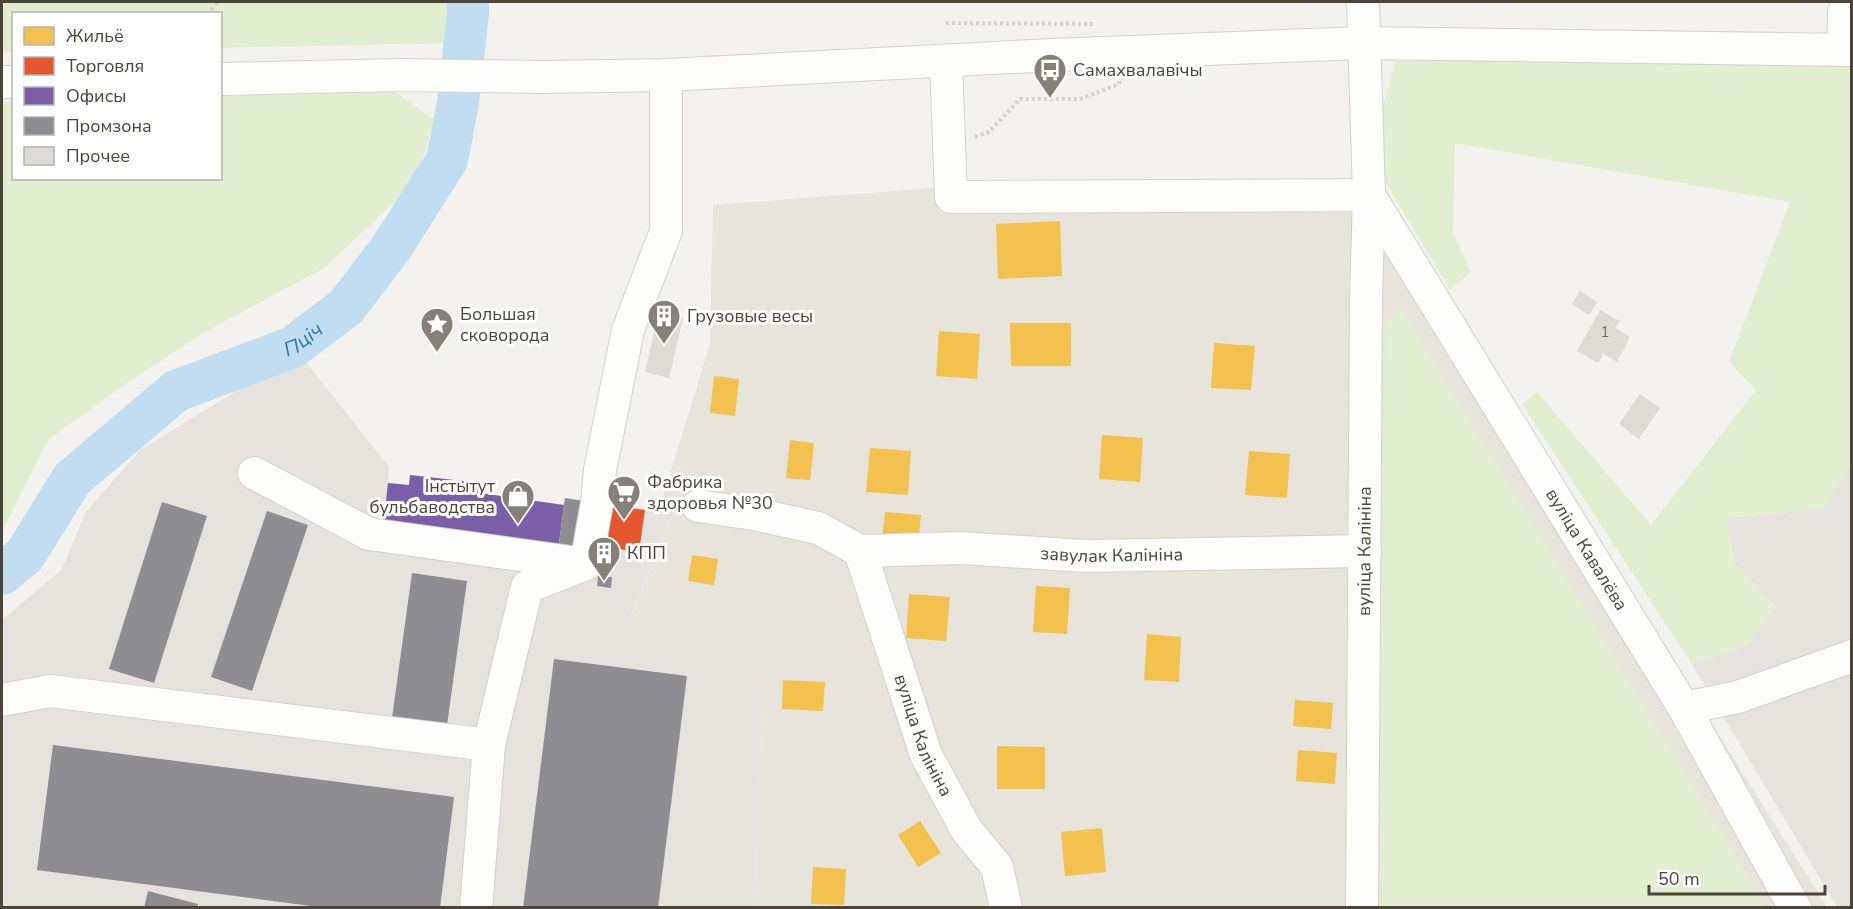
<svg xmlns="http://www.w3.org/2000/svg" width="1853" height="909" font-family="'Nunito Sans',sans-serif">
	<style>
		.residential { fill: #e7e4dc }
		.industrial { fill: #e6e2de }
		.green { fill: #e1eecf }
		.homes { fill: #f2c14e }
		.shops { fill: #e4572e }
		.offices { fill: #7b5ea7 }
		.industry { fill: #8d8d92 }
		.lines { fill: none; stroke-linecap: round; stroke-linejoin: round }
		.river { stroke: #c0ddf1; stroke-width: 42 }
		.building { fill: #dedbd6 }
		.minor-casing { stroke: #d2d0cb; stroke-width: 34 }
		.path { stroke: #d3d2cc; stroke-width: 4; stroke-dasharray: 3 3; stroke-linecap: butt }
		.minor { stroke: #fdfdfc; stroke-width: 32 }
		.labels { text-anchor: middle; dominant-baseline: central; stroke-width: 6; stroke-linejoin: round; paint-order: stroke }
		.number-label { font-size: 15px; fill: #706a61 }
		.poi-label { font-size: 18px; fill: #4b4439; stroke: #fff; text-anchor: start }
		.street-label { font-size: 18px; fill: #4b4439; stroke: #fff }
		.water-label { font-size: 20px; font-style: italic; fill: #2e7ab2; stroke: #fff }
	</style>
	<rect width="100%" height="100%" fill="#f4f2ee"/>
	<!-- residential -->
	<polygon class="residential" points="946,187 1376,190 1827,907 754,907 763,679 630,619 671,517 658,513 710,344 713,205"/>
	<!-- industrial -->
	<g class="industrial">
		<polygon points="299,353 389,467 388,483 409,485 410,475 481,483 481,493 563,505 565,498 645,510 671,516 630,618 763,679 754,907 2,907 2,620 62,569 85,513 140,450"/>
		<polygon points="1851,463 1851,907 1837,907 1692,664 1745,646 1776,607 1735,564 1725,518 1823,509"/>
	</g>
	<!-- green -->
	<g class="green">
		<polygon points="2,2 456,2 457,11 451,43 221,48 220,14 14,14 13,51 2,52"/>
		<polygon points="1396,61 1851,61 1851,463 1823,509 1726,518 1735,564 1776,607 1745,646 1692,664 1522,404 1537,392 1651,525 1756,390 1729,362 1790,202 1455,143 1453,233 1471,272 1450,290 1369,155"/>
		<polygon points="394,91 434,120 416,182 324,268 203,333 117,390 48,440 2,531 2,102 13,102 14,178 220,178 221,96"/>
		<polygon points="1399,306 1766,907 1374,908 1385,328"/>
	</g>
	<!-- homes -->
	<g class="homes">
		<polygon points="1060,221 1062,276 998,279 996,224"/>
		<polygon points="1010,323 1071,323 1071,366 1011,366"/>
		<polygon points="939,331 980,334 977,379 936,376"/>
		<polygon points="1214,343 1255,346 1251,390 1211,388"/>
		<polygon points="714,376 739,379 735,416 710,413"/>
		<polygon points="1102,435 1143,438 1140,482 1099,479"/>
		<polygon points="790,440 814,443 810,480 786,478"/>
		<polygon points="870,448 911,451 908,495 866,492"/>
		<polygon points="1249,451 1290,454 1287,498 1245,495"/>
		<polygon points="885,512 921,515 918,544 882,540"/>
		<polygon points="692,555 718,559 714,585 688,581"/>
		<polygon points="1036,586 1070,588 1067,634 1033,632"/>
		<polygon points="909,594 950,597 946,641 906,638"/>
		<polygon points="1147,634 1181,637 1179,682 1144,680"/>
		<polygon points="783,680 825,682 823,711 782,709"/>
		<polygon points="1295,700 1333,703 1331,729 1293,726"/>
		<polygon points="997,746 1045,747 1045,789 997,789"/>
		<polygon points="1298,750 1337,753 1335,784 1296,781"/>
		<polygon points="920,821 941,853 918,867 898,835"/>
		<polygon points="1102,828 1106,872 1065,876 1061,832"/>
		<polygon points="813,867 846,869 844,905 811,904"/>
	</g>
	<!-- shops -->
	<polygon class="shops" points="610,505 645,510 639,552 605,547"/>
	<!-- offices -->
	<polygon class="offices" points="410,475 481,483 480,493 564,505 558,551 383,527 388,483 409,485"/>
	<!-- industry -->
	<g class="industry">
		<polygon points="565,498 589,502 582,554 558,551"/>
		<polygon points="162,502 207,516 154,683 109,669"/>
		<polygon points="267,511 308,525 252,691 211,677"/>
		<polygon points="412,573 467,581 447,725 392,718"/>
		<polygon points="598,576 612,577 611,588 597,586"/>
		<polygon points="554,659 687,676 658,908 523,908"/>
		<polygon points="53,745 454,797 440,908 326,908 37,870"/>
		<polygon points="148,891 198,904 197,908 144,908"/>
	</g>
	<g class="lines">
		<!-- river -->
		<path class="river" id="s1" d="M2,574L25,555L72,479L176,391L293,347L346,307L391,248L447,160L458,103L468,13V2"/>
	</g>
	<!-- building -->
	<g class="building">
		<polygon points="1580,291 1597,302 1589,315 1572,304"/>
		<polygon points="1600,310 1620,321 1615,328 1630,337 1617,362 1603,354 1598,363 1577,351"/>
		<polygon points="659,312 683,318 669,378 645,372"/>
		<polygon points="1640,394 1660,408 1639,439 1619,424"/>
	</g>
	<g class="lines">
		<!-- minor casing -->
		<g class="minor-casing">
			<g id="minor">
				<polyline points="1843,50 1844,13 1848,2"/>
				<polyline points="946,61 951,197 1369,195"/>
				<polyline points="220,79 400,75 544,77 666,75 1052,55 1363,43 1852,50"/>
				<polyline points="2,82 14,82"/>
				<path id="s2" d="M1369,195L1684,708L1795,908"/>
				<polyline points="254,473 369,534 585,564"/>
				<polyline points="698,506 754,514 818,528 860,551"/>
				<path id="s3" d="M860,551L960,548L1085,556L1365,551"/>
				<path id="s4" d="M860,551L926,755L966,829L997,867L1006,908"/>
				<polyline points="2,700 50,691 489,745"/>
				<polyline points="1684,708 1738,697 1852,656"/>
				<polyline points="476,908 489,745 527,587 586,564 597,503 600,470 628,330 666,231 666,75"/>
				<path id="s5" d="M1362,908L1366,301L1369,195L1363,2"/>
			</g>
		</g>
		<!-- path -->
		<g class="path">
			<polyline points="207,14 218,2"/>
			<polyline points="946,23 1095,24"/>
			<polyline points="975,137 989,132 1020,99 1080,99 1119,84 1120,77"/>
		</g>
		<!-- minor -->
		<use href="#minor" class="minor"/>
	</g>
	<!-- icons -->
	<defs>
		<g id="bus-pin" transform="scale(1.725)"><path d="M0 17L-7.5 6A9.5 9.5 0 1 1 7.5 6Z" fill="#868178" stroke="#fff"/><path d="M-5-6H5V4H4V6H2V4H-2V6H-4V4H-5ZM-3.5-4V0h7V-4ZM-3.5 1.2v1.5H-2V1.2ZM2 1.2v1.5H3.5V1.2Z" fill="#fff"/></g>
		<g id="building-pin" transform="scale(1.725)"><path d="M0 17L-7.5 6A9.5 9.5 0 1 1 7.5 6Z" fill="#868178" stroke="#fff"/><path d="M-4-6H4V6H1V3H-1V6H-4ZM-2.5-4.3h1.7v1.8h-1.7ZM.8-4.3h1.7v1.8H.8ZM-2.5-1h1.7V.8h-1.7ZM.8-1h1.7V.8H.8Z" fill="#fff"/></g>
		<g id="sight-pin" transform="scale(1.725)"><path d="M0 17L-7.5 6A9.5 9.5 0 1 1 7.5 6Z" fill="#868178" stroke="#fff"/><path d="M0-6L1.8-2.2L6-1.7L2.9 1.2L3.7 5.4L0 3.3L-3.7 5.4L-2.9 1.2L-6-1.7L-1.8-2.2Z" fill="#fff"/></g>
		<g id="supermarket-pin" transform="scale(1.725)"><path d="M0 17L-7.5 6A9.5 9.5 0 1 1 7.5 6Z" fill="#868178" stroke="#fff"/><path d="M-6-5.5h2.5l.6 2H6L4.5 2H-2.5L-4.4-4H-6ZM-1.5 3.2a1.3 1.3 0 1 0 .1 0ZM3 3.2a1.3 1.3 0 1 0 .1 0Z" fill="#fff"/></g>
		<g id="shop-pin" transform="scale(1.725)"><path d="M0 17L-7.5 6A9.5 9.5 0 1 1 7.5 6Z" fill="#868178" stroke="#fff"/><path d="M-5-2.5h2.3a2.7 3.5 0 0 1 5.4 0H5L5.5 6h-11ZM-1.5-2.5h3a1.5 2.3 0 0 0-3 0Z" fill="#fff"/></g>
	</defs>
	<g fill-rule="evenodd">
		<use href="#bus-pin" x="1050" y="70"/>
		<use href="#building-pin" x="664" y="316"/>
		<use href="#sight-pin" x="437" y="324"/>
		<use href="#supermarket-pin" x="624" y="492"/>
		<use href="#shop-pin" x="518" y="496"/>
		<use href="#building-pin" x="604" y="553"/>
	</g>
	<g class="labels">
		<!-- number labels -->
		<g class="number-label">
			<text x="1605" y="332">1</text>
		</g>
		<!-- poi labels -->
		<g class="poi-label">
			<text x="1073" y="70">Самахвалавічы</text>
			<text x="460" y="314">Большая<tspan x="460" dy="21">сковорода</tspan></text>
			<text x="687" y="316">Грузовые весы</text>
			<text x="647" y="482">Фабрика<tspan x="647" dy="21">здоровья №30</tspan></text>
			<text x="495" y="486" text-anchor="end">Інстытут<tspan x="495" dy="21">бульбаводства</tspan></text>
			<text x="627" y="553">КПП</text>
		</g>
		<!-- street labels -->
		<g class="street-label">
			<text stroke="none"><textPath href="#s2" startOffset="416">вуліца Кавалёва</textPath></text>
			<text stroke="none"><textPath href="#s5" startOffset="357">вуліца Калініна</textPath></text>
			<text stroke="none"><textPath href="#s3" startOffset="252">завулак Калініна</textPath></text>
			<text stroke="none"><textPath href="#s4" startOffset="195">вуліца Калініна</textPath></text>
		</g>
		<!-- water labels -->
		<g class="water-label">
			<text stroke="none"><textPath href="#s1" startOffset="393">Пціч</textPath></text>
		</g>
	</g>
	<!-- border -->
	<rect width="1853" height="909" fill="none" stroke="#4b4439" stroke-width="6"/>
	<!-- legend -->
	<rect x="12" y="12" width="210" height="168" fill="#ffffff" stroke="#b7b4b0" stroke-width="1.5"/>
	<rect x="24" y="27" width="30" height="18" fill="#f2c14e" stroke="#b7b4b0" stroke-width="1.5"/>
	<text x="66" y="42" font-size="18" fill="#4b4439">Жильё</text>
	<rect x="24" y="57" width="30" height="18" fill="#e4572e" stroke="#b7b4b0" stroke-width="1.5"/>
	<text x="66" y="72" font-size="18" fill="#4b4439">Торговля</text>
	<rect x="24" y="87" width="30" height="18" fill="#7b5ea7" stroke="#b7b4b0" stroke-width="1.5"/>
	<text x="66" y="102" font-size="18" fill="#4b4439">Офисы</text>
	<rect x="24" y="117" width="30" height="18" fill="#8d8d92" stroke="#b7b4b0" stroke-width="1.5"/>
	<text x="66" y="132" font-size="18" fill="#4b4439">Промзона</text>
	<rect x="24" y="147" width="30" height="18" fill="#dedbd6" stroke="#b7b4b0" stroke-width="1.5"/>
	<text x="66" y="162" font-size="18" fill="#4b4439">Прочее</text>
	<!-- scale -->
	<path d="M1649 885v9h176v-9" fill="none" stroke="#4b4439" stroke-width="3"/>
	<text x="1658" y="885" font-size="18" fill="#4b4439" stroke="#ffffff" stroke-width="4.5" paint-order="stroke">50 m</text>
</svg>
